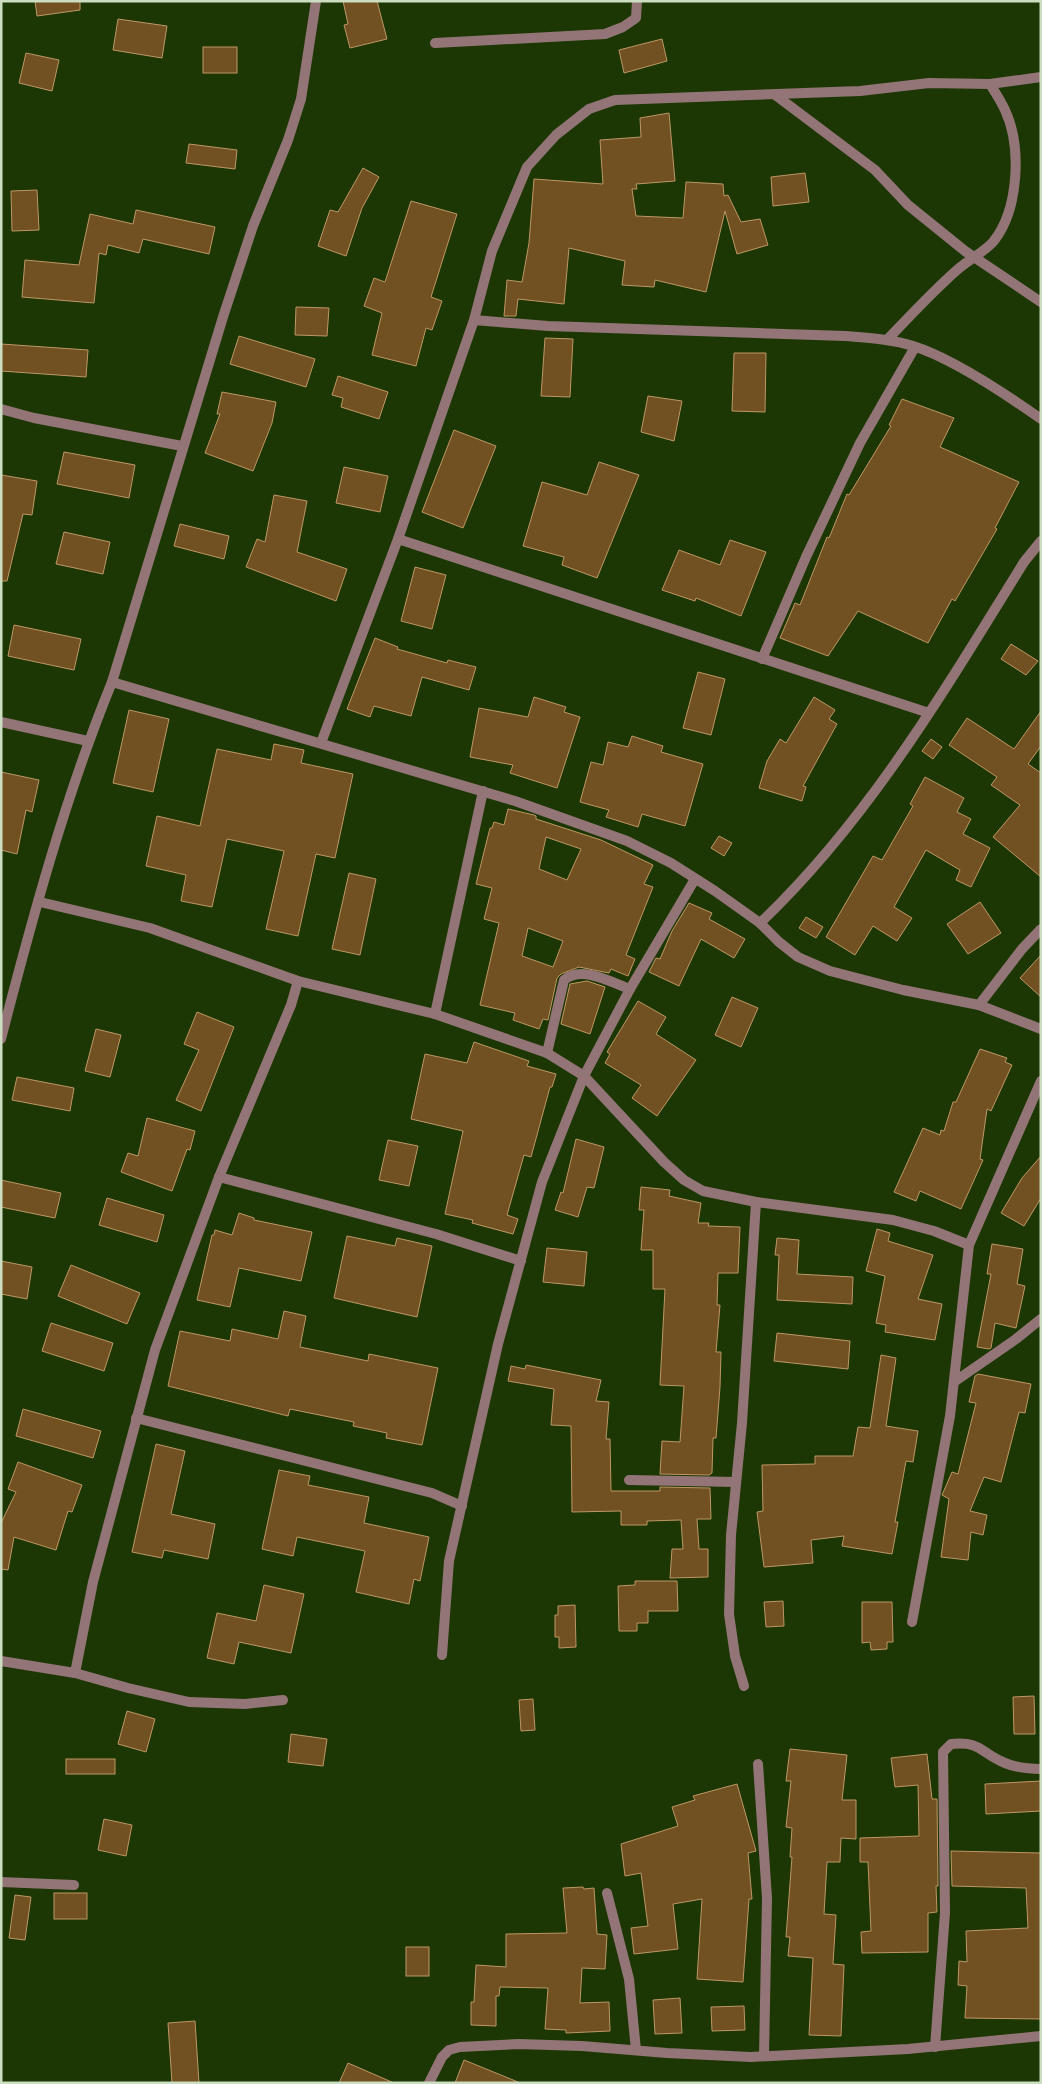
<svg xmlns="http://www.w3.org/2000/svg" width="1042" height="2084" font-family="'Space Grotesk',sans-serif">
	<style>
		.building { fill: #715122; stroke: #be9763; fill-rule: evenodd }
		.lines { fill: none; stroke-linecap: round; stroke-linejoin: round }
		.minor { stroke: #937577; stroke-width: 10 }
	</style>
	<rect width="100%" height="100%" fill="#1c3703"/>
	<!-- building -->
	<g class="building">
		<polygon points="35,1 80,1 80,10 37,16"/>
		<polygon points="343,1 377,1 387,39 350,48 344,25 348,24"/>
		<polygon points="118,19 167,26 162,58 113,50"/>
		<polygon points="662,39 667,61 624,73 619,50"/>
		<rect x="203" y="47" width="34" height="26"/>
		<polygon points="26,53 59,60 52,91 19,83"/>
		<polygon points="669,113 675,181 636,184 637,189 632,189 636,216 683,218 686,182 723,184 724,196 728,195 741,222 760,219 768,245 737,254 725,211 706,292 655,280 654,287 622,285 625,261 569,248 564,304 518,299 516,316 504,316 507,280 522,282 529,243 534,179 603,184 600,140 641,137 640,118"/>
		<polygon points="189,144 237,150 235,169 186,163"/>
		<polygon points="363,168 379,177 362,208 346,256 318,246 330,210 338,212"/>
		<polygon points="805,173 809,202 773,206 771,177"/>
		<polygon points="37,190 39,230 12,231 11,191"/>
		<polygon points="411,201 457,214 431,297 442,301 432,330 426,328 416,366 372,355 382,313 364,306 374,278 385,282"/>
		<polygon points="136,210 215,227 209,254 143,239 139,253 108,245 106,255 99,253 94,303 22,297 25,260 79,265 90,214 133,224"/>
		<polygon points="296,307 329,308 327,336 295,335"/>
		<polygon points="239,336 315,359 306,387 230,364"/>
		<polygon points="545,338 573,339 570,397 541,396"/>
		<polygon points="1,344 88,350 86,377 1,371"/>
		<polygon points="734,353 766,353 765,412 732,411"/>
		<polygon points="338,376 388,392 379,419 341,407 343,398 332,395"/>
		<polygon points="222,392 276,402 272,423 253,471 205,453 220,414 217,414"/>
		<polygon points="648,396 682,401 674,441 641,432"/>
		<polygon points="902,399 954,418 940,447 1019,482 995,528 997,529 955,601 952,599 928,643 858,611 828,656 780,638 795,603 800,605 827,537 829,538 847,494 849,495 891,426 889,425"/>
		<polygon points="454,430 496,446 463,528 422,512"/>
		<polygon points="64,452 135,465 129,498 57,484"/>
		<polygon points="599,462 639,475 597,578 562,565 564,557 523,546 542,482 587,495"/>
		<polygon points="344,467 388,476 380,512 336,503"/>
		<polygon points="1,475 37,481 32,515 23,514 7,581 1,581"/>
		<polygon points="274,495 307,501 297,552 347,569 336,601 246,567 257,539 265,542"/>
		<polygon points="180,524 229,536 224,559 174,546"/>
		<polygon points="64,532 110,542 103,574 56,564"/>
		<polygon points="730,540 766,552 741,616 696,598 695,601 662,590 679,550 720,565"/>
		<polygon points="415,567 446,575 432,629 401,621"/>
		<polygon points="14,625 81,639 74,670 8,656"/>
		<polygon points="375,638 398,647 397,649 447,663 448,660 476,667 469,690 422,677 411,716 374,706 370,717 347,709"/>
		<polygon points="1011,644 1038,661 1026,675 1001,659"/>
		<polygon points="698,672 725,679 711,735 683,728"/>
		<polygon points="534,697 566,707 564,712 580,717 557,788 510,773 513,765 470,757 479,708 528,717"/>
		<polygon points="814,697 835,710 829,719 837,724 803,786 806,787 802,801 759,788 767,761 780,739 786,743"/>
		<polygon points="129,710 169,719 153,792 113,783"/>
		<polygon points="1041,711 1041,746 1028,764 1041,773 1041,877 993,837 1020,805 991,785 997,777 949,745 967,718 1014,749"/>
		<polygon points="632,736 663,746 661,752 703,764 685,826 642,814 638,827 606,817 609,810 580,802 591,762 603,765 608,742 628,747"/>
		<polygon points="931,739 942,747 933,759 922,751"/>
		<polygon points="274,744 304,750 301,763 353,774 335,858 316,854 298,936 266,929 284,851 227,839 212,907 181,901 186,875 146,866 157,816 200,826 217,749 271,760"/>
		<polygon points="1,772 39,780 32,812 26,810 17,854 1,850"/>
		<polygon points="925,777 964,798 957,812 971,819 963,834 990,848 971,887 956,880 960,870 926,850 894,907 912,918 897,941 873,926 855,955 826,937 873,856 882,860 913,806 910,804"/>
		<path d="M508,809L534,815L536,816V819L601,840L653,865L644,884L653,887L626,955L635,959L628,976L611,969L609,973L579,967L561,974L557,978L548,1020L543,1019L539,1029L513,1020L515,1013L480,1005L499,923L484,919L492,888L476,884L490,828H492L494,822L504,825ZM546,837L581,849L567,880L539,869ZM528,928L563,941L553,967L522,956Z"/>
		<polygon points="719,836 732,843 724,856 711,848"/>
		<polygon points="349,873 376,879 360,955 332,949"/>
		<polygon points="980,902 1001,933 968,954 947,924"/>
		<polygon points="689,903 712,913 709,919 745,939 734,958 701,939 679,986 649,972 656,958 660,959 672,931"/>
		<polygon points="806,917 823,927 816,938 799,928"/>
		<polygon points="1041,955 1041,997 1020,978"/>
		<polygon points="587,981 605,987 590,1034 561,1024 570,984"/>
		<polygon points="732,997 758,1008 741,1047 715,1035"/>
		<polygon points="638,1001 666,1017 656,1034 696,1060 657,1116 632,1098 641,1085 605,1063 610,1054 607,1052"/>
		<polygon points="197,1012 234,1027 201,1111 176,1100 199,1050 184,1044"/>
		<polygon points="96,1029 121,1035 110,1077 85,1071"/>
		<polygon points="474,1042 529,1061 527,1066 556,1074 552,1087 550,1087 531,1157 524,1155 507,1215 518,1219 513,1234 472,1223 473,1220 445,1214 463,1131 411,1119 425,1054 467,1063"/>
		<polygon points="980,1049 1007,1058 1005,1062 1012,1065 991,1111 987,1109 980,1159 983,1160 961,1209 920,1191 916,1201 894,1192 923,1128 940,1135 941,1130 944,1131 953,1102 956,1102"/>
		<polygon points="17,1077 74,1088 70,1111 12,1100"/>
		<polygon points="147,1118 195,1131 190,1150 187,1149 172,1191 121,1172 128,1153 138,1156"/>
		<polygon points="576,1139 604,1147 594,1188 587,1187 578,1217 555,1210 561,1192 563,1193"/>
		<polygon points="388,1140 418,1146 409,1186 379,1180"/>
		<polygon points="1041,1156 1041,1198 1024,1226 1001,1213 1022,1178"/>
		<polygon points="1,1180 61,1193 55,1218 1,1207"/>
		<polygon points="641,1187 670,1190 669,1196 701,1203 698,1223 709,1223 708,1226 740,1227 738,1273 718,1273 717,1305 720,1305 716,1352 721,1352 720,1387 716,1438 713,1438 712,1473 709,1475 660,1474 662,1441 680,1442 684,1386 660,1385 665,1289 653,1289 653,1250 641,1250 644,1210 639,1210"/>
		<polygon points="107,1198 164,1215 157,1242 99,1225"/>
		<polygon points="239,1213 254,1218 254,1220 312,1232 301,1281 239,1268 230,1307 197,1300 212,1235 214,1235 215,1230 232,1235"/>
		<polygon points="877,1229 890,1233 888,1241 933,1255 918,1299 942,1304 935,1340 885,1332 886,1325 876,1323 885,1276 866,1271"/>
		<polygon points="347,1236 395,1246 397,1238 432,1246 417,1317 334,1298"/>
		<polygon points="777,1238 799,1240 797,1274 853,1277 852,1304 777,1300 779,1255 775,1255"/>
		<polygon points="992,1244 1023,1249 1017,1284 1025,1286 1016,1328 995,1323 991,1348 989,1349 977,1347 991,1274 987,1274"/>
		<polygon points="547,1248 587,1252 584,1286 543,1282"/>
		<polygon points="1,1261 32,1267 27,1299 1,1294"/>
		<polygon points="71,1265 140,1293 127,1324 58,1296"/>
		<polygon points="284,1311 306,1316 300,1347 368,1361 369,1354 438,1368 422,1445 386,1438 387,1433 353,1426 354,1422 290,1409 288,1416 168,1386 180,1331 230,1341 232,1329 278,1339"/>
		<polygon points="51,1323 113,1343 104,1371 42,1351"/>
		<polygon points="777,1333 850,1341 848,1369 774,1361"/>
		<polygon points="881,1355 896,1358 886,1426 918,1431 913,1462 906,1461 895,1522 898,1522 892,1554 842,1546 844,1536 811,1540 813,1563 764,1567 757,1512 763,1511 762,1465 815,1464 815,1456 853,1456 858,1427 870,1428"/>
		<polygon points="526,1365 601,1380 596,1401 609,1402 606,1439 610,1439 611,1491 660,1491 660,1487 710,1488 711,1519 697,1519 699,1549 708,1549 708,1577 670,1578 672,1549 683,1549 681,1520 647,1521 647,1525 621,1525 621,1511 572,1512 571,1426 551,1425 554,1389 508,1381 511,1366 525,1369"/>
		<polygon points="978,1374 1031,1384 1025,1413 1019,1412 1001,1482 984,1477 970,1511 987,1515 983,1535 971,1532 968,1560 941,1557 949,1499 942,1495 952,1472 958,1474 976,1403 969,1402 975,1376"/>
		<polygon points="23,1409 101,1431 93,1458 16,1436"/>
		<polygon points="156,1444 185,1451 171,1514 215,1524 208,1559 164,1550 162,1558 132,1552"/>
		<polygon points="18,1462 82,1485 72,1512 68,1511 56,1550 14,1537 8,1570 1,1569 1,1523 16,1492 8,1489"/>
		<polygon points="279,1470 310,1476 308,1485 369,1497 364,1523 429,1537 420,1581 414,1579 409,1604 356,1592 365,1551 297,1537 293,1556 262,1549"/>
		<polygon points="635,1581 677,1581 678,1611 648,1611 648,1623 637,1623 637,1631 619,1631 618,1586 635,1585"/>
		<polygon points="264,1585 304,1594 291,1653 239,1642 234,1664 207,1658 217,1613 256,1621"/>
		<polygon points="783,1601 784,1626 766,1627 764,1602"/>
		<polygon points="862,1602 892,1602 893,1642 887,1642 887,1649 871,1650 870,1642 862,1643"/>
		<polygon points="575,1605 576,1647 559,1648 559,1637 555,1637 555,1615 558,1615 558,1606"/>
		<polygon points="1034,1696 1035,1734 1014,1734 1013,1697"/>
		<polygon points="533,1699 535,1730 521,1731 519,1700"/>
		<polygon points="127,1711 155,1719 146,1752 118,1744"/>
		<polygon points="291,1734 327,1739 323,1766 288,1762"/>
		<polygon points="790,1749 847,1755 842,1800 856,1800 856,1839 841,1838 840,1862 827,1862 824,1914 836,1915 833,1964 844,1965 841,2036 809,2035 813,1958 788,1956 790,1937 786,1937 792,1857 790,1857 792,1828 786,1827 791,1781 786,1781"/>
		<polygon points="927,1754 932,1799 937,1799 938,1886 936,1886 937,1912 928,1913 928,1952 862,1953 861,1932 871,1931 868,1862 860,1862 860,1838 919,1836 918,1785 895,1787 891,1758"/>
		<rect x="66" y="1759" width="49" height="15"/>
		<polygon points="1041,1781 1041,1811 986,1814 985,1784"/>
		<polygon points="737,1784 756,1851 748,1853 752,1899 749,1899 743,1982 697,1979 702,1899 673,1904 678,1949 634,1954 631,1928 648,1926 641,1873 625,1876 621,1844 678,1826 672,1807 695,1800 693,1796"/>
		<polygon points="104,1819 132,1825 126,1856 98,1850"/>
		<polygon points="951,1851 1041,1853 1041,2019 965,2018 967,1986 958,1985 959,1961 967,1962 966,1931 1028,1928 1026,1888 952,1886"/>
		<polygon points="583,1887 584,1889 594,1888 597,1934 607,1935 605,1969 582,1968 580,2003 609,2002 610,2031 566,2033 566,2030 545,2029 548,1988 500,1987 499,1996 496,1996 496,2026 471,2025 471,2002 474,2002 476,1965 506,1967 506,1934 567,1933 563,1888"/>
		<rect x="54" y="1893" width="33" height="26"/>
		<polygon points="15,1895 31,1897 25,1940 9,1938"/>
		<rect x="406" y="1947" width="23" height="29"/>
		<polygon points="680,1998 682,2033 655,2034 653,2000"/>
		<polygon points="744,2006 745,2030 712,2031 711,2007"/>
		<polygon points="195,2021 199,2083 172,2083 168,2023"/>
		<polygon points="464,2060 518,2082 518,2083 455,2083"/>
		<polygon points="348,2063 394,2083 339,2083"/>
	</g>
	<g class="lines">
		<!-- minor -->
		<g class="minor">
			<polyline points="435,43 605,34 623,27 636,18 637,1"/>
			<polyline points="774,94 875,170 908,205 965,251 1041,302"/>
			<polyline points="474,320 492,251 527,167 556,135 589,109 615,100 860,91 929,83 990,84 1041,77"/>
			<path d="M887,340C910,316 932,292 957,270C968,260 984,252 993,242C1019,210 1022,147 1005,110C1001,101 995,92 990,84"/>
			<polyline points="1,409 34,418 182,446"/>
			<polyline points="398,539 929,713"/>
			<polyline points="762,659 806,557 860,443 915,347"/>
			<polyline points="112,682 515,801 627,841 671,863 715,891 760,923 779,942 798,957 830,971 903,990 979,1005 1041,1029"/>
			<polyline points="1,722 88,741"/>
			<path d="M321,743L398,539L474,320L548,326L845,336C868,338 891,339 913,346C952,358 1007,395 1041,419"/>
			<polyline points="40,902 150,928 298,981 435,1014 547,1053 584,1076 664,1162 684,1180 703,1191 756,1202 893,1220 934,1231 969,1245"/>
			<path d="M760,923C868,821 946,688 1024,562L1041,541"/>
			<polyline points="979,1005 1022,949 1041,929"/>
			<polyline points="435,1014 483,791"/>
			<path d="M1,1039C32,919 65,797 112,682L223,317L253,226L288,140L301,99L316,1"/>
			<path d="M547,1053L564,980C582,965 610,982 630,989"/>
			<polyline points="219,1177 436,1234 521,1261"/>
			<polyline points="954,1382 1016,1339 1041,1319"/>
			<polyline points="136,1418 432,1493 462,1506"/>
			<polyline points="629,1480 736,1482"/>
			<polyline points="912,1622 950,1416 969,1245 1041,1081"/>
			<polyline points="442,1655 449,1561 498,1344 542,1182 584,1076 630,989 695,879"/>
			<polyline points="1,1661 75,1673 128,1688 189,1702 245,1704 283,1700"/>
			<polyline points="75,1673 93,1582 155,1350 219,1177 291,1005 298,981"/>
			<polyline points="744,1686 735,1656 729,1614 731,1535 742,1423 756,1202"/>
			<polyline points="758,1764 767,1898 764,2056"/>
			<polyline points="1,1882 74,1885"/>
			<polyline points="607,1893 629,1979 636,2050"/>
			<path d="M935,2047L945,1913L943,1752L951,1744C982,1741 980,1753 1005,1763C1017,1768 1028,1769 1041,1769"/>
			<polyline points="429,2083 442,2057 449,2050 460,2047 518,2044 582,2046 667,2053 751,2057 908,2049 1041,2036"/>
		</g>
	</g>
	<!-- border -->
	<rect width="1042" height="2084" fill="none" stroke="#ccddc2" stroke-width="5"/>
</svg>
